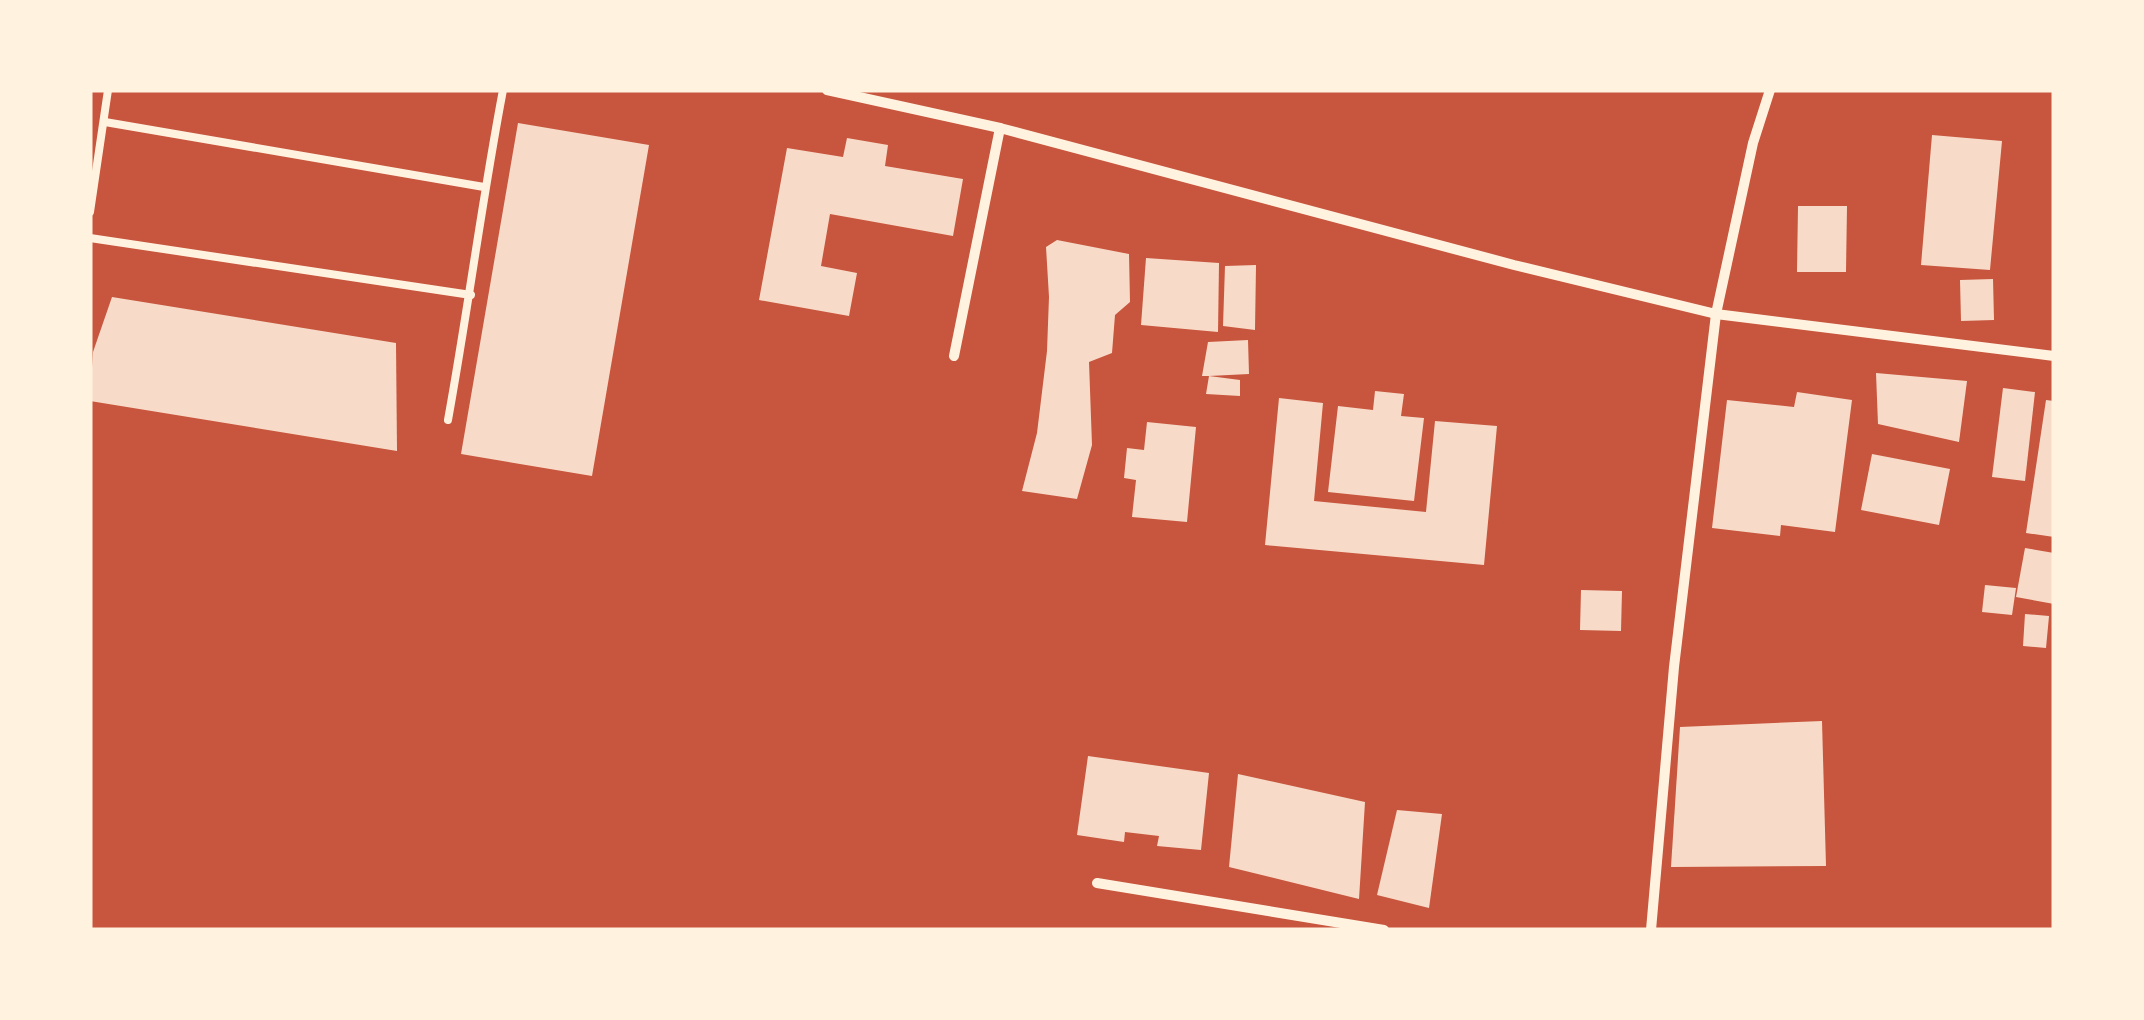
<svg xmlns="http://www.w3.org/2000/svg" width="2144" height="1020" font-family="'Source Serif 4',serif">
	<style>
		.building { fill: #f7dbc8 }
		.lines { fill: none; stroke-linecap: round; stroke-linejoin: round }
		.service { stroke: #fff3e0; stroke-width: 8 }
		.minor { stroke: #fff3e0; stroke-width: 10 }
	</style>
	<rect width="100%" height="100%" fill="#c8553d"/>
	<!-- building -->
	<g class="building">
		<polygon points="518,123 649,145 592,476 461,454"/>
		<polygon points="1932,135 2002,141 1990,270 1921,265"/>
		<polygon points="847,138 888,145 885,166 963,179 953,236 830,214 821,266 857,273 849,316 759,300 787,148 843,157"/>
		<polygon points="1798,206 1847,206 1846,272 1797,272"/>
		<polygon points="1057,240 1129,254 1130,302 1115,315 1112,353 1089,362 1092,445 1077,499 1022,491 1037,433 1047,351 1049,297 1046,247"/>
		<polygon points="1146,258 1219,263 1218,332 1141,325"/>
		<polygon points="1256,265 1255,330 1223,326 1225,266"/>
		<polygon points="1993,279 1994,320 1961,321 1960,280"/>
		<polygon points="112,297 396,343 397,451 90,401 93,352"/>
		<polygon points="1248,340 1249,374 1209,376 1240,380 1240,396 1206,394 1209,376 1202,376 1208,342"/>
		<polygon points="1876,373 1967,381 1959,442 1878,424"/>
		<polygon points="2003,388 2035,392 2025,481 1992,477"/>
		<polygon points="1375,391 1404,394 1401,416 1424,418 1414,501 1328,492 1338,406 1373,410"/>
		<polygon points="1797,392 1852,400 1835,532 1781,525 1780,536 1712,528 1727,400 1794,407"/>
		<polygon points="1279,398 1323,403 1314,501 1426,512 1435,421 1497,426 1484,565 1265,545"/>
		<polygon points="2046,400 2054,401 2054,537 2026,533"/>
		<polygon points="1147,422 1196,427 1187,522 1132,517 1136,480 1124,478 1127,448 1144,450"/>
		<polygon points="1872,454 1950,469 1939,525 1861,510"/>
		<polygon points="2025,548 2054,553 2054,604 2016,597"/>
		<polygon points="1985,585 2016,588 2012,615 1982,612"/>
		<polygon points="1581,590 1622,591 1621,631 1580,630"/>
		<polygon points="2025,614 2049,616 2046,648 2023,646"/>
		<polygon points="1822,721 1826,866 1671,867 1680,727"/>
		<polygon points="1088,756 1209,773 1201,850 1157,846 1159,836 1125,832 1124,842 1077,835"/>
		<polygon points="1238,774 1365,802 1359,899 1229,867"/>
		<polygon points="1397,810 1442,814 1429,908 1377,895"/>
	</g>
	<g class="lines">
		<!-- service -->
		<g class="service">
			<polyline points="105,122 484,187"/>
			<polyline points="90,212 108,90"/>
			<polyline points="90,238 471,295"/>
			<path d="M448,420C468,310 482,200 503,90"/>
		</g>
		<!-- minor -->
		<g class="minor">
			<polyline points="827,90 1000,128 1514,265 1716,314 2054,356"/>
			<polyline points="954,356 1000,128"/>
			<polyline points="1097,883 1384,930"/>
			<polyline points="1651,930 1674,667 1716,314 1753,143 1770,90"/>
		</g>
	</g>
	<!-- border -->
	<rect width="2144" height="1020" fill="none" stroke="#fff3e0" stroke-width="185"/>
</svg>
